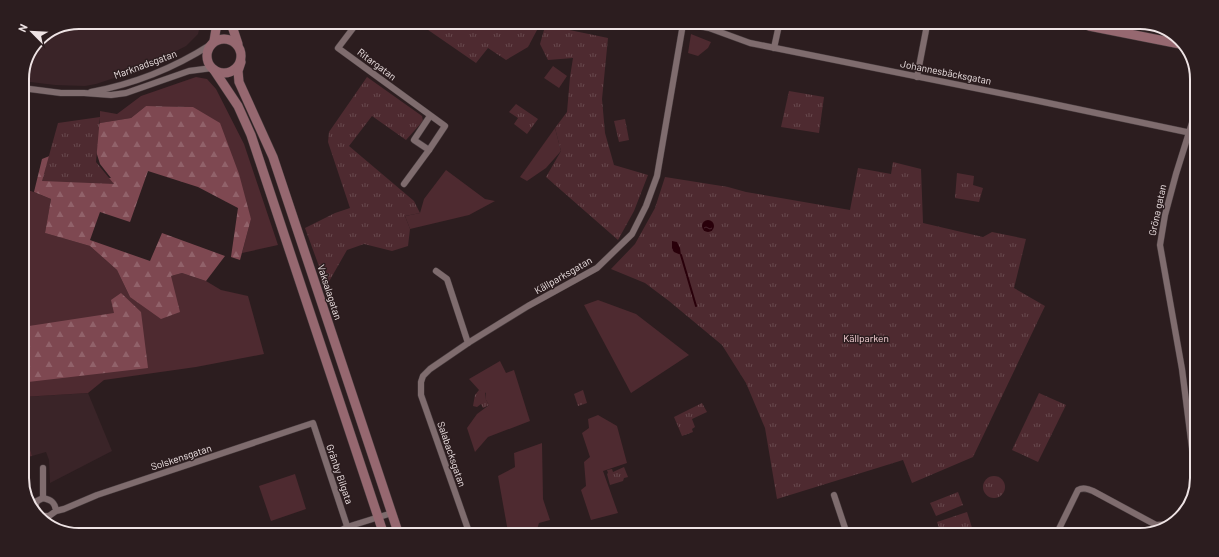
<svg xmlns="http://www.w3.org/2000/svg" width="1219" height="557" font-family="Barlow,sans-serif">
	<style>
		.built { fill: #3a2428 }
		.green { fill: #4e2a30 }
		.forest { fill: url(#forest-firs) }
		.park { fill: url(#park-tufts) }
		.water { fill: url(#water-ripples) }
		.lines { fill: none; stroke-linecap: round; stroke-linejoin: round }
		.stream { stroke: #29000a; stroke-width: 2 }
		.minor-casing { stroke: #483c3e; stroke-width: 7 }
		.secondary-casing { stroke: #483c3e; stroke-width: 10 }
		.minor { stroke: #7f6c6e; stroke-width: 6 }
		.secondary { stroke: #966870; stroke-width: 9 }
		.labels { text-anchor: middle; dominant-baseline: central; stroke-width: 3; stroke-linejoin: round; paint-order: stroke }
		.street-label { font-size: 10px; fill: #eee3e4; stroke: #2c1d1f }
		.park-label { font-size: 10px; fill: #f7d2d7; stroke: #2c1d1f }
		.rim { fill: none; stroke: #eee3e4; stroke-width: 2 }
	</style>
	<defs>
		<pattern id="forest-firs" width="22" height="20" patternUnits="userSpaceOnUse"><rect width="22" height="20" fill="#7e4851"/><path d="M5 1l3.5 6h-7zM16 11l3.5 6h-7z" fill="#91626a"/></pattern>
		<pattern id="park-tufts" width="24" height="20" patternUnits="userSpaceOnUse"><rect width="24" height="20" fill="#4e2a30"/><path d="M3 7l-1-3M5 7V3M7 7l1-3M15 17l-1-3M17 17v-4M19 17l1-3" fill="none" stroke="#68494e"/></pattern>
		<pattern id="water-ripples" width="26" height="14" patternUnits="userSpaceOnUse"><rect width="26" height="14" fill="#29000a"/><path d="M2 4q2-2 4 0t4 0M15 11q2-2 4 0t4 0" fill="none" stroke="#48252e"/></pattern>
	</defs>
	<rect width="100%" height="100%" fill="#2c1d1f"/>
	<!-- built -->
	<g class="built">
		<polygon points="79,22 201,22 198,34 186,46 147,66 132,72 96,84 85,86 55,85 22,81 22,75 39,39"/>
		<polygon points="88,393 112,451 50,483 49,460 46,452 32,456 27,438 22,436 22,397"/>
	</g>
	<!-- green -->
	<g class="green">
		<polygon points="691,34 711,42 708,48 698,56 688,53"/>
		<polygon points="553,66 567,76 559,88 544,78"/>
		<polygon points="196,77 207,79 216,89 244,144 278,245 242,253 251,219 193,107 146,106 131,118 100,123 100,111 117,114 141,96"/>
		<polygon points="555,128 561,151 546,168 527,181 520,177"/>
		<polygon points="446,170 485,199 495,201 469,215 410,229 405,216 420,213 424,199"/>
		<polygon points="22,185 24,186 25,191 31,191 51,199 45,233 90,246 117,270 130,297 171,276 182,273 206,281 221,290 248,296 264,354 196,367 104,380 88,393 22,397"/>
		<polygon points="598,300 636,314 689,355 631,393 584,305"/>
		<polygon points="500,361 506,373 514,370 530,421 488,437 475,452 467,428 477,414 489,405 486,400 486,393 479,390 469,379"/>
		<polygon points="598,415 617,426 627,463 603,471 618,513 591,520 581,490 586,486 584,462 590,457 582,433 589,428 588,419"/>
		<polygon points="542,443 543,499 550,520 539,523 536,533 508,532 498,476 515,467 514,453"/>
		<polygon points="295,474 306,509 271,521 259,486"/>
	</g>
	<!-- forest -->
	<g class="forest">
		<polygon points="146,106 193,107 220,123 239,174 251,219 240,260 231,257 238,208 198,187 148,171 130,222 100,212 90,240 150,261 162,233 225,256 206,281 182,273 171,276 180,312 161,319 130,297 117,270 90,246 45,233 51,199 34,192 42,159 57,153 79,177 111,178 100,164 91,135 100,123 131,118"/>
		<polygon points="22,161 30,165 25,178 22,177"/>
		<polygon points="121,293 141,312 148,368 28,382 29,326 114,313 111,300"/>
	</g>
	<!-- park -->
	<g class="park">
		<polygon points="418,23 509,24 537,30 528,47 506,60 488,48 476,63"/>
		<polygon points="555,27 608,38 602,99 605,133 614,165 648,175 634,211 618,240 546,177 561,151 555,128 567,112 570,77 573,58 548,60 540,44 544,30"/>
		<polygon points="367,77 422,116 423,121 406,140 372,116 349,146 414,201 420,213 405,216 410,229 408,246 392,251 364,244 347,250 327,285 320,269 305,228 335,213 350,208 328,142 329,132"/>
		<polygon points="789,91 824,97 819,133 781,127"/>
		<polygon points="516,104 538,119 527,134 514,124 518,118 509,112"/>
		<polygon points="100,117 96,162 114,184 42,181 58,123"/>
		<polygon points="625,119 629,140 619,142 614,121"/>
		<polygon points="893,162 921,169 923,223 983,237 992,232 1026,239 1014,288 1045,306 973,457 912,483 903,460 777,499 765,428 746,383 722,345 669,301 645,283 611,269 635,244 655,208 665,177 728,187 746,192 850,210 858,168 891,174"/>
		<polygon points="957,173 974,176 973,185 983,188 979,202 955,198"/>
		<polygon points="479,390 485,391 486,400 489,405 483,408 481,404 477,407 473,406 475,395"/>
		<polygon points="583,390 587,403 578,406 574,394"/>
		<polygon points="1039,393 1066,405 1038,462 1012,450"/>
		<polygon points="702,403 707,412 692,419 695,427 692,429 693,432 682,436 674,417"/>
		<polygon points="22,436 27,438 32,456 22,458"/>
		<polygon points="22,464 31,491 28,497 22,482"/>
		<polygon points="624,467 628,477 624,478 623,481 610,485 607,474 608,473 607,470 612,469 613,472"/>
		<circle cx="994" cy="487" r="11"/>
		<polygon points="958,492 963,505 936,516 930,503"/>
		<polygon points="967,512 974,534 941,534 937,522"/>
	</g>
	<!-- water -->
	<g class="water">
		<circle cx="708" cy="226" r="6"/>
		<polygon points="672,241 677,242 680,248 681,255 674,252 672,249"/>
	</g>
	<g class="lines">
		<!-- stream -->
		<polyline class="stream" points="681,255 696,306"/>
		<!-- minor casing -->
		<g class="minor-casing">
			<g id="minor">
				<polyline points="357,23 338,48 445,126 429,150 414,140 430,116"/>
				<polyline points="693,25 709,28 750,43 1034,100 1196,134"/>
				<polyline points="774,48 779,25"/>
				<polyline points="917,77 927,25"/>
				<polyline points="22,88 61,93 84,93 111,95 126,93 189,71 212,68"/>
				<path d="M91,92C134,84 174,68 210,45"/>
				<polyline points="404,184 429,150"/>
				<polyline points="436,271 447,279 468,343"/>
				<polyline points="1193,456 1182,369 1160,245 1165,215 1176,174 1197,107"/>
				<polyline points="43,468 43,498"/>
				<polyline points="834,495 847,534"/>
				<path d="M56,511C55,502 51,500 43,498L37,501L35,507L36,513L42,516H49L56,511L64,509L97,495L313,423L349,532"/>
				<polyline points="338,532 347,527 392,513"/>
				<polyline points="469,532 421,395 421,382 423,376 430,369 468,343 528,306 597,268 632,234 646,206 657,176 683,24"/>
				<path d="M1056,535L1078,490C1083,487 1088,489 1093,491L1156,525L1173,524"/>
			</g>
		</g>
		<!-- secondary casing -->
		<g class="secondary-casing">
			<g id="secondary">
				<polyline points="231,23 238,44"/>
				<polyline points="1089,26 1185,45"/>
				<polyline points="1158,26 1163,27"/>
				<circle cx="224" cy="56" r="17"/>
				<polyline points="214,41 217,23"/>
				<polyline points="241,62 238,71 239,82 273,157 398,532"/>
				<polyline points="214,70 238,106 251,135 383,532"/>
			</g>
		</g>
		<!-- minor -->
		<use href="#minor" class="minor"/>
		<!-- secondary -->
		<use href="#secondary" class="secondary"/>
	</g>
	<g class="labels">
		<!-- street labels -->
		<g class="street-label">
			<text transform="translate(145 64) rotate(-20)">Marknadsgatan</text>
			<text transform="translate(377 64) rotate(37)">Ritargatan</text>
			<text transform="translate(946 72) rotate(11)">Johannesbäcksgatan</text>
			<text transform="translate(1157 210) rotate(-78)">Gröna gatan</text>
			<text transform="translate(563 275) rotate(-30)">Källparksgatan</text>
			<text transform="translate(330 292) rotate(72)">Vaksalagatan</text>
			<text transform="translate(452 454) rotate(71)">Salabacksgatan</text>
			<text transform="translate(181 457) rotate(-18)">Solskensgatan</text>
			<text transform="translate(340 474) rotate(71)">Gränby Bilgata</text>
		</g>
		<!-- park labels -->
		<g class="park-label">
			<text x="866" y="338">Källparken</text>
		</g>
	</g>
	<!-- crop -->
	<path d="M0 0H1219V557H0ZM79 29H1140A50 50 0 0 1 1190 79V478A50 50 0 0 1 1140 528H79A50 50 0 0 1 29 478V79A50 50 0 0 1 79 29Z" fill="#2c1d1f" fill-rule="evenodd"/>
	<path class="rim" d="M79 29H1140A50 50 0 0 1 1190 79V478A50 50 0 0 1 1140 528H79A50 50 0 0 1 29 478V79A50 50 0 0 1 79 29Z"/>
	<!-- north arrow -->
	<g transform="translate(32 32) rotate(294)" stroke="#2c1d1f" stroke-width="3" paint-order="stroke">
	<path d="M0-3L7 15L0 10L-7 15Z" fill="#eee3e4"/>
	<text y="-6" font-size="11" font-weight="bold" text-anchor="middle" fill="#eee3e4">N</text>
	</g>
</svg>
